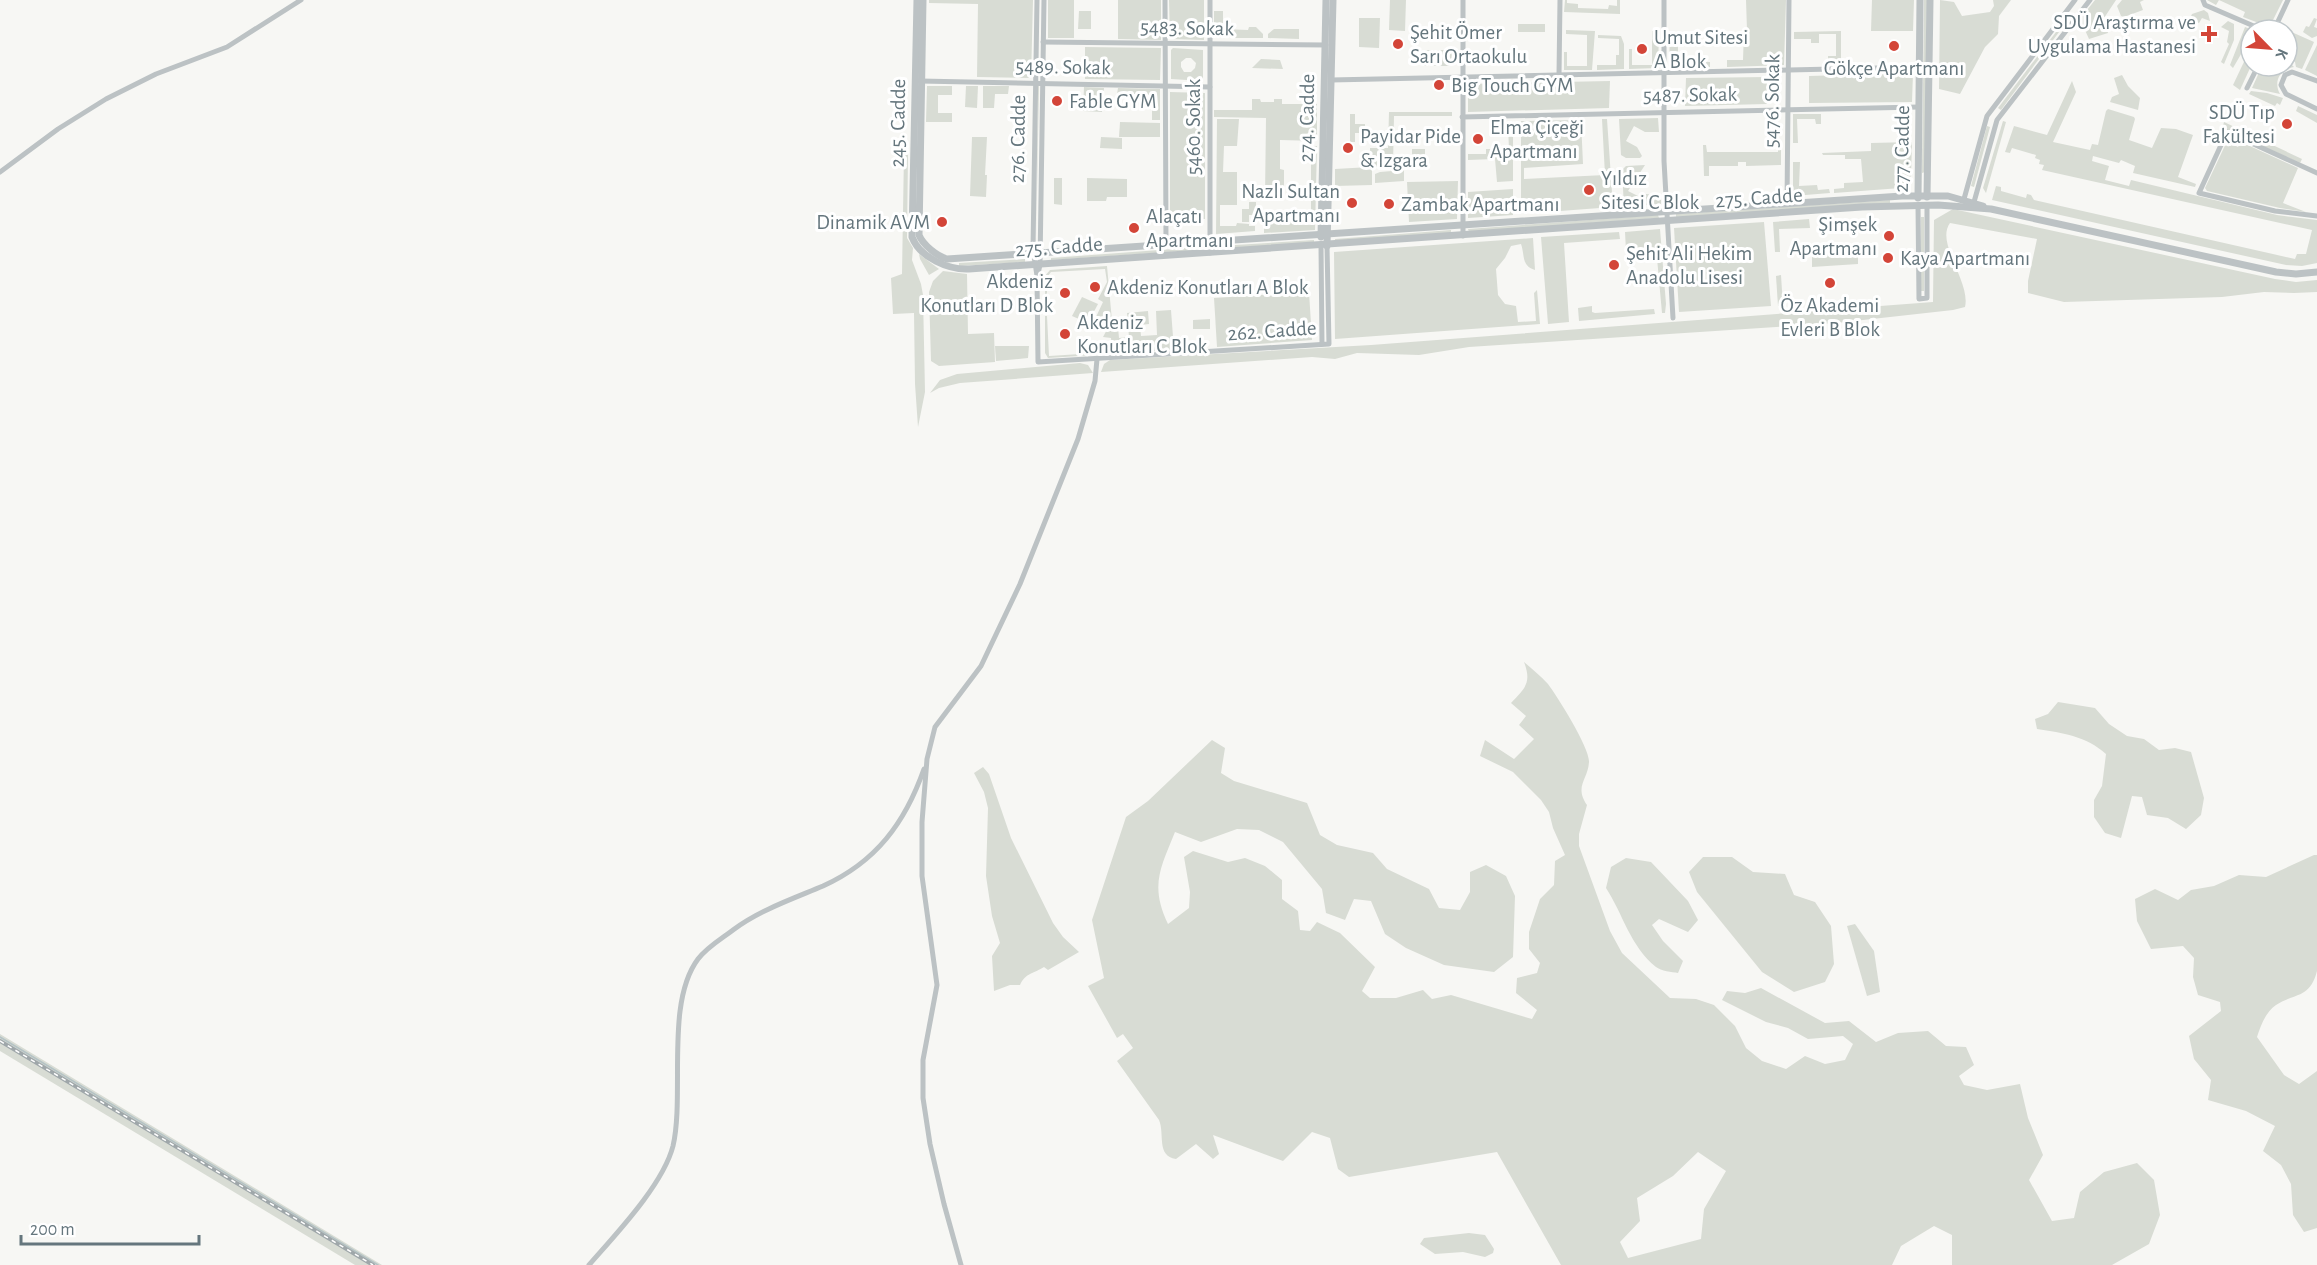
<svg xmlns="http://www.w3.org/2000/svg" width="2317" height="1265" font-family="'Alegreya Sans',sans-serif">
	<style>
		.green { fill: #d8dcd4; fill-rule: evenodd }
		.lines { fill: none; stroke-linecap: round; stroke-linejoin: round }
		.stream { stroke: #b5c3c5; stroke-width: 1.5 }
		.minor { stroke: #bcc2c4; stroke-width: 5 }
		.tertiary { stroke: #bcc2c4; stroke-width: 7 }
		.rail-casing { stroke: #9fa7aa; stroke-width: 4 }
		.rail { stroke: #fff; stroke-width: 1.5; stroke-dasharray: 4.5; stroke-linecap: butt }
		.poi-dot { fill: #d34538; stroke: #fff; stroke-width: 2 }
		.labels { text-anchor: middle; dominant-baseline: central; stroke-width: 6; stroke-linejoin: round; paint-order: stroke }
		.poi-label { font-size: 21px; fill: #65767d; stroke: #fff; text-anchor: start }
		.street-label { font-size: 21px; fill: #65767d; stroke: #fff }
	</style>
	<rect width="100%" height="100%" fill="#f7f7f4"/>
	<!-- green -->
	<g class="green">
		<polygon points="929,0 1033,0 1031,78 977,77 978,4 929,3"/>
		<rect x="1048" y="0" width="26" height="38"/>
		<polygon points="1118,0 1161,0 1161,40 1118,39"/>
		<polygon points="1169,0 1204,0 1204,40 1170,39"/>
		<polygon points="1390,0 1406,0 1405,31 1389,30"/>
		<polygon points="1565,0 1567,0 1567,3 1578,4 1578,8 1608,9 1609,5 1617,6 1617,0 1620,0 1620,14 1564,12"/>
		<polygon points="1746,0 1786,0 1784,65 1727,67 1727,60 1743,60 1744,30 1747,30"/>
		<polygon points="1872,0 1914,0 1913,31 1871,31"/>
		<polygon points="1924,0 1927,0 1925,172 1922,173"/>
		<polygon points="1940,0 1954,2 1962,16 1990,12 1994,6 1993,0 2011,0 1999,16 1998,34 1985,47 1960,94 1939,89"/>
		<polygon points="2095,0 2116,0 2104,18 2108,33 2089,39 2080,19"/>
		<polygon points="2122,0 2144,0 2140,2 2143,10 2124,17 2121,16 2117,6"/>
		<polygon points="2207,0 2283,0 2272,22 2264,25 2243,17 2245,12 2219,0 2216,5"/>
		<polygon points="2204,10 2208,13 2210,21 2202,18 2199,23 2196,22 2195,26 2188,23 2192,14"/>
		<polygon points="1079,11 1091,11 1091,29 1078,29"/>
		<polygon points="1214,11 1223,11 1223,29 1248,30 1249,27 1256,27 1263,34 1263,38 1214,38"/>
		<polygon points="2069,15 2071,16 2001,110 1998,108"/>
		<polygon points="1359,18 1380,18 1379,48 1359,47"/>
		<polygon points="2314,18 2317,19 2314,27 2317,28 2317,36 2312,38 2303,32 2306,26 2309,27"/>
		<polygon points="2228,21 2234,24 2234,40 2224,64 2221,62 2229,44 2227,42 2229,31 2221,27"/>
		<rect x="1518" y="24" width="27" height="8"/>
		<polygon points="2245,27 2253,30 2251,30 2251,37 2233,68 2230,65"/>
		<polygon points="1274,29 1299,29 1299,39 1268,38 1268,34"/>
		<polygon points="1566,30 1595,31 1592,70 1564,70 1564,52 1567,52 1567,66 1587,66 1587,35 1566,34"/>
		<polygon points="2287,30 2314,42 2302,69 2296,67 2295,62 2287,56"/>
		<polygon points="1652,31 1659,31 1658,68 1629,69 1629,49 1632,49 1632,65 1652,65"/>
		<polygon points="1841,31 1841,63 1828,64 1828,56 1836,56 1836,34 1819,34 1819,43 1811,43 1811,39 1794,39 1794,32"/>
		<polygon points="1670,34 1678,34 1678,61 1710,62 1710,67 1669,68"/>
		<polygon points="1598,35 1621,36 1624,44 1624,69 1597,70 1597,65 1616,65 1616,55 1619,55 1619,39 1598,38"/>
		<polygon points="2317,45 2317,76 2305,70"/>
		<polygon points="1085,47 1161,48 1160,80 1085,79"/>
		<polygon points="2251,47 2251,66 2240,90 2233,85"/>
		<path d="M1173,48L1203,50V81L1171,79V50ZM1186,58H1191L1196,63L1195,68L1191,72H1184L1181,67V62Z"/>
		<polygon points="1425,50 1452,50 1451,66 1424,66"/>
		<polygon points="1261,59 1280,60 1283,69 1252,68"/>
		<path d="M2287,60L2294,67C2280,69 2273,81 2280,94L2252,88L2262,66H2287Z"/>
		<polygon points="1913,73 1912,102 1809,103 1809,76"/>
		<polygon points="2122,75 2128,86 2140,98 2138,110 2110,102 2112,97 2119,94 2114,78"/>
		<polygon points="1767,77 1767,104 1685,106 1686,78"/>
		<polygon points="1610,81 1609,108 1468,112 1468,84"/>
		<polygon points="2072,81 2076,92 2053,142 2090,150 2092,144 2098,145 2106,111 2108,109 2134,117 2135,119 2129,140 2152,148 2161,128 2176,129 2193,135 2178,177 2196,184 2195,187 2133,173 2135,166 2121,160 2119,163 2093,156 2092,161 2109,166 2105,180 2129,186 2131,180 2277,215 2317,220 2317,263 2302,266 2286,265 1992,200 1996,186 2001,187 2001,191 2026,198 2027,194 2031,195 2034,200 2295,259 2297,254 2306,254 2312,230 2042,170 2044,165 2039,164 2040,160 2035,158 2036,155 2012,148 2010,153 2005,152 2014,126 2047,135"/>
		<polygon points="927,86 952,86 952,95 938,95 938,113 952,113 952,122 926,122"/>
		<polygon points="966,86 978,86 977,108 965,107"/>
		<polygon points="983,86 1009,86 1008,94 995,94 994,108 983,108"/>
		<polygon points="1038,86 1039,86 1036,245"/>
		<polygon points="1084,87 1104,88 1102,112 1083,111"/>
		<polygon points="1118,88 1160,89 1160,120 1152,120 1152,95 1117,94"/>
		<polygon points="2251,91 2267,93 2283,98 2280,105 2277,103 2275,106 2249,94"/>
		<polygon points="1170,92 1205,93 1205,219 1170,218"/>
		<polygon points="1252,99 1260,99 1261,102 1274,102 1274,99 1282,99 1282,104 1317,104 1317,141 1280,140 1280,169 1284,170 1284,196 1265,196 1266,118 1214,117 1214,110 1252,110"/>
		<polygon points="2298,106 2317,115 2317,123 2296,111"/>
		<polygon points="1389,112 1452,112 1452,116 1394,116 1393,166 1372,167 1372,185 1335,186 1335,169 1370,167 1370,148 1388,148"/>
		<polygon points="1350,114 1355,114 1355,124 1365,124 1365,133 1355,133 1355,142 1350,142"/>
		<polygon points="1793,114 1821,114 1821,124 1816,124 1815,119 1797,119 1798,143 1793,143"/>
		<polygon points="1658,118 1659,132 1645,132 1634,126 1626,141 1637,147 1642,156 1640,158 1626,158 1621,155 1619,119"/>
		<polygon points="1217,119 1239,119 1237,146 1224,146 1223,172 1237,172 1237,205 1220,205 1220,226 1236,226 1237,223 1249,224 1249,226 1255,226 1255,231 1216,234"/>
		<polygon points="1602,119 1607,119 1613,207 1521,214 1521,121 1581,120 1583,164 1524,168 1524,179 1605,175"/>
		<polygon points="1513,121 1513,181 1497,182 1495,159 1468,160 1468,154 1486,154 1486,149 1509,149 1508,127 1496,126 1496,122"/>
		<polygon points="2003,121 2006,122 1986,193 1983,188"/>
		<polygon points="1120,122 1160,123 1160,137 1119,137"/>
		<polygon points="2224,122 2302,159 2300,163 2225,129 2223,126"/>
		<polygon points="1987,126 1990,127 1974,187 1971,186"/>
		<polygon points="972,137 987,137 985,175 987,175 986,197 970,196"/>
		<polygon points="1101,137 1122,138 1122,149 1100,148"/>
		<polygon points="2229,137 2234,139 2232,144 2238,147 2241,142 2298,168 2283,203 2306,212 2280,208 2207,191 2205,188"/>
		<polygon points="1912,142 1911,176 1901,188 1834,193 1834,189 1844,188 1844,183 1863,182 1861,159 1845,159 1845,155 1823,155 1822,153 1871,151 1871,143"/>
		<polygon points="1703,145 1706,145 1707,152 1778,152 1778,145 1781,145 1781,165 1746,166 1746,162 1738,162 1738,166 1709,166 1709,176 1704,176"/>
		<polygon points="1311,146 1317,146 1315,230 1264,233 1264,223 1311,220"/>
		<rect x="1412" y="149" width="13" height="12"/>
		<polygon points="904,152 908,153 907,238 913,248 912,260 921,284 923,295 925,392 918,427 915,384 914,313 893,314 891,278 902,274"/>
		<polygon points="1793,162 1800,162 1799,186 1817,185 1818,190 1829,189 1830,193 1793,196"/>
		<polygon points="1645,165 1628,191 1640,197 1646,194 1661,195 1661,204 1624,207 1622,170 1626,166"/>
		<polygon points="1404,170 1404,181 1375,183 1375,174 1380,172"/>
		<polygon points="1054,178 1062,178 1062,205 1054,204"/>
		<polygon points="1087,178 1127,179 1127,197 1107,197 1106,201 1087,201"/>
		<polygon points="1458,181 1457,219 1409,222 1407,182"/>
		<polygon points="1513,189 1513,215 1468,218 1468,192"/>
		<polygon points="1890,200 1890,203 1676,217 1676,214"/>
		<polygon points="1249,202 1256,202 1256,215 1249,215 1249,222 1242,222 1242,209 1249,209"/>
		<path d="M1953,209L2275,279L2296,282L2317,280V292L2294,293L2264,292L2222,297L2064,302L2028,293V281L2037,239L1950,223C1935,243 1971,282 1965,307L1953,310L1836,323L1469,347L1419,355L1357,353L1335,359L1312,357L1101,372L1104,364L1110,360L1371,345L1933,302L1934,220Z"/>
		<polygon points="1658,215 1659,218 1469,232 1468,229"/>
		<rect x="1921" y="217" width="3" height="74"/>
		<polygon points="1809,219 1810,228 1779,229 1780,252 1775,252 1773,222"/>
		<polygon points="1764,222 1771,306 1679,312 1674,228"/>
		<polygon points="1660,229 1666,304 1665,313 1662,313 1657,258 1642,256 1642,250 1626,251 1625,232"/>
		<polygon points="1451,230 1451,233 1335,241 1335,239"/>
		<polygon points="1619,232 1620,239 1564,243 1569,322 1548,324 1541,237"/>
		<path d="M1533,238L1535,270C1521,266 1525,255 1521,244L1511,246L1505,258L1496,269L1498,295L1505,304L1516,306L1518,322L1536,321L1534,293L1537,290L1540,324L1335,339L1334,252Z"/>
		<polygon points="1314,240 1314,243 1219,249 1219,246"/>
		<polygon points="1200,247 1200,250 1051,260 1051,258"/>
		<polygon points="1858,251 1858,264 1812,267 1812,254"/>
		<polygon points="919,254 939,269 929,275 920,259"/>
		<polygon points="1025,259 1025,262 959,266 959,263"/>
		<polygon points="1107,266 1112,321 1117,317 1119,338 1129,337 1127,313 1148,311 1149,324 1140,325 1141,336 1157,335 1156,311 1171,310 1174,350 1048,358 1045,353 1045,316 1047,316 1049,356 1112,352 1111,338 1103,337 1110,324 1096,317 1103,302 1098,299 1107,282 1105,269 1051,272 1047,277 1047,312 1045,312 1045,276 1050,270"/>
		<polygon points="943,271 967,274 968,334 994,333 995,362 939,366 931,361 929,292 933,281"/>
		<polygon points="1781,275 1783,306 1778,306 1776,276"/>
		<polygon points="1309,292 1312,340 1217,347 1214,298"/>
		<polygon points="1082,297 1098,304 1088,323 1072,316"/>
		<polygon points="1592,306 1592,312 1595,313 1654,309 1655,314 1579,321 1578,308"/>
		<polygon points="1210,319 1210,329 1193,329 1193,320"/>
		<polygon points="995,346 1029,346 1028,358 996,361"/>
		<polygon points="1080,363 1088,365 1093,373 960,383 939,388 930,393 940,380 957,374"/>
		<path d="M1524,662C1532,669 1541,676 1548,684C1557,696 1590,748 1589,762C1588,780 1574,786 1587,805L1579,834V846L1610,931L1622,953L1670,998L1696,999L1714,1005L1735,1026L1746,1048L1762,1061L1786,1069L1805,1056L1825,1064L1845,1060L1853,1044L1843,1036L1808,1039L1788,1028L1766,1022L1722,1000L1727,991L1745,993L1761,988L1825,1023L1849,1021L1876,1042L1898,1033L1928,1031L1946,1046L1966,1047L1974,1065L1959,1076L1964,1085L1987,1090L2020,1084L2028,1118L2043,1155L2029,1180L2052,1221L2074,1218L2080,1192L2104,1172L2137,1163L2154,1180L2160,1215L2149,1244L2112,1265H1952V1235L1934,1226L1901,1246L1892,1265H1561L1497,1152L1349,1177L1338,1169L1330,1138L1312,1132L1283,1161L1213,1135L1219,1154L1213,1159L1196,1144L1176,1159C1156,1156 1165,1134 1159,1120L1117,1061L1133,1048L1123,1034L1117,1038L1088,986L1104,978L1092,920L1126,817L1148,801L1212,740L1225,748L1221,773L1234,781L1307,803L1320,835L1337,845L1373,853L1387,869L1429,889L1439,908L1460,910L1470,892V872L1486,865L1506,876L1515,896L1513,957L1494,972L1444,965L1406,948L1385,934L1371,901L1354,899L1345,920L1326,913L1322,889L1283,842L1259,830L1237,829L1201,842L1175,832C1160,869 1150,886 1168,924L1189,908L1190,892L1184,857L1193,851L1228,862L1245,858L1265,866L1282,880V899L1298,911L1300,930L1310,931L1317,922L1340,933L1375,967L1362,991L1370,998H1396L1423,990L1432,999L1451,995L1532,1019L1537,1010L1516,993L1517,978L1537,973L1540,963L1529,949V932L1540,899L1554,885L1555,861L1565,855L1553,828L1549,812L1541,800L1513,772L1480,756L1485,740L1514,759L1534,739L1519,725L1526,716L1511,703C1525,688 1532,683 1524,662ZM1698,1152L1726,1171L1704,1209L1701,1239L1628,1258L1620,1242L1640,1221L1637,1198L1673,1176Z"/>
		<path d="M2058,702L2095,708L2109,724L2127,736L2144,739L2159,750L2175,748L2191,752L2204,798L2201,815L2186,829L2168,818L2147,815L2142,797L2132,796L2121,838L2105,833L2094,817V800L2102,786L2106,754C2086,736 2063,733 2037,729L2035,719L2048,714Z"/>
		<path d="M983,767L989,774L1011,838L1053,923L1063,937L1079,952L1048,970L1044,967C1035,973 1025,973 1020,985H1010L994,991L992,956L1000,943L992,916L986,876L988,808L984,792L974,773Z"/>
		<path d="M2314,855H2317V971C2310,999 2294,993 2276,1005C2265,1013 2261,1025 2257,1037L2284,1075L2299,1084L2317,1071V1228L2304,1232L2293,1215L2291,1184L2281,1165L2263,1151L2275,1126L2246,1111L2208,1100L2211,1080L2194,1059L2189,1036L2221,1011L2220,1002L2198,995L2193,977L2194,958L2183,946L2151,949L2137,921L2135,899L2155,889L2178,900L2191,890L2214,886L2239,875L2266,877Z"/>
		<polygon points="1703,857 1732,857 1753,872 1785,874 1794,895 1815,902 1831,926 1834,964 1825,982 1794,992 1762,972 1697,892 1689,872"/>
		<path d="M1626,858L1651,862L1688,901L1698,920L1688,932L1659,919L1652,925L1663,941L1683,961L1678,973C1672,972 1661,971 1656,967C1630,946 1623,914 1606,888L1611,867Z"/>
		<polygon points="1855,924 1874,951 1880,992 1867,996 1847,926"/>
		<polygon points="0,1034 382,1265 355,1265 0,1051"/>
		<polygon points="1469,1233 1485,1235 1494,1249 1493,1253 1485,1257 1463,1252 1435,1254 1420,1244 1424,1238"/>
	</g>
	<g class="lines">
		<!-- stream -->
		<polyline class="stream" points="0,1037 378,1265"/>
		<!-- minor -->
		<g class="minor">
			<polyline points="1037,0 1033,249 1037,276"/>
			<polyline points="1044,0 1040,265 1037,278 1038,362 1329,344 1327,246"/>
			<polyline points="1165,0 1166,245"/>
			<polyline points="1210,0 1210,253"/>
			<polyline points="1664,0 1664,161 1673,318"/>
			<polyline points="2203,0 2205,5 2263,30"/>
			<polyline points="2274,30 2288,0"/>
			<polyline points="1043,42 1326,45"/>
			<polyline points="1559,75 1560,0"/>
			<polyline points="1331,80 1920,67"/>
			<polyline points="920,81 1210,87"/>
			<polyline points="2317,81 2292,72 2285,75 2281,85 2286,94 2317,109"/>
			<polyline points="2247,88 2258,66"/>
			<polyline points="1462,117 1919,107"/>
			<polyline points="0,172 58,129 106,99 156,74 227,47 301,0"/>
			<polyline points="2317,173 2227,132 2199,193 2275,211 2317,216"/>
			<polyline points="1964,199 1987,116 2075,0"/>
			<polyline points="1974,202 1997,120 2090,0"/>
			<polyline points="1787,203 1789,0"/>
			<polyline points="1918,205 1919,299 1927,298 1927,205"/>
			<polyline points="1463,236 1463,0"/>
			<polyline points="1321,246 1322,344"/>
			<path d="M589,1265C615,1235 663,1185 673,1146C685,1094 665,1003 698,959C707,947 721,939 733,930C760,910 792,899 823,886C876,862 905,823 924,769"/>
			<polyline points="961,1265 944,1204 930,1144 923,1098 923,1060 937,985 922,876 922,822 927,759 935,727 981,666 1020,584 1078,439 1095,381 1097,359"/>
		</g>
		<!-- tertiary -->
		<g class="tertiary">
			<path d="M917,0L912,237C920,258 949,270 969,269L1862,207L1938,205L1991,209L2276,272L2296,274L2317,272"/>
			<path d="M923,0L919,235C923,245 937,256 947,259L1902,196H1948L1983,206"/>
			<polyline points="1927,197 1930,0"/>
			<polyline points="1918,198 1920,0"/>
			<polyline points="1321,237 1326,0"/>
			<polyline points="1327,246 1333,0"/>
		</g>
		<!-- rail casing -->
		<g class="rail-casing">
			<polyline id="rail" points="0,1041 373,1265"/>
		</g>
		<!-- rail -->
		<use href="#rail" class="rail"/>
	</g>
	<!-- markers -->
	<g class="poi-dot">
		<path d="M2206 25h6v6h6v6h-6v6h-6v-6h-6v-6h6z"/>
		<circle cx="1398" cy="44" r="6"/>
		<circle cx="1894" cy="46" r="6"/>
		<circle cx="1642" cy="49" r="6"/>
		<circle cx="1439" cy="85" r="6"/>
		<circle cx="1057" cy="101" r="6"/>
		<circle cx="2287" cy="124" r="6"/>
		<circle cx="1478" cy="139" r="6"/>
		<circle cx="1348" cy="148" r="6"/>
		<circle cx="1589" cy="190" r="6"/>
		<circle cx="1352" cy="203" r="6"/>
		<circle cx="1389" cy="204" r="6"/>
		<circle cx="942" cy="222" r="6"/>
		<circle cx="1134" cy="228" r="6"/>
		<circle cx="1889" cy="236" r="6"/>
		<circle cx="1888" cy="258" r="6"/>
		<circle cx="1614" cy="265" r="6"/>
		<circle cx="1830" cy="283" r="6"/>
		<circle cx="1095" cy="287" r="6"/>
		<circle cx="1065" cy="293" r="6"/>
		<circle cx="1065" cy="334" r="6"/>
	</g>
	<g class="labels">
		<!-- poi labels -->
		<g class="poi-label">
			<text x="2196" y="22" text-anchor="end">SDÜ Araştırma ve<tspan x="2196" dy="24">Uygulama Hastanesi</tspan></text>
			<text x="1410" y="32">Şehit Ömer<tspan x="1410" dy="24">Sarı Ortaokulu</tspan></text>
			<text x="1654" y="37">Umut Sitesi<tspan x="1654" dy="24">A Blok</tspan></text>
			<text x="1894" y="68" text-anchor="middle">Gökçe Apartmanı</text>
			<text x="1451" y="85">Big Touch GYM</text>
			<text x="1069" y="101">Fable GYM</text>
			<text x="2275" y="112" text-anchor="end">SDÜ Tıp<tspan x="2275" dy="24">Fakültesi</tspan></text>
			<text x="1490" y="127">Elma Çiçeği<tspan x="1490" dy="24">Apartmanı</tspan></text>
			<text x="1360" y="136">Payidar Pide<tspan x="1360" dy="24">&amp; Izgara</tspan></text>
			<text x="1601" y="178">Yıldız<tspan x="1601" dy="24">Sitesi C Blok</tspan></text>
			<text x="1340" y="191" text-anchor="end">Nazlı Sultan<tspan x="1340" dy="24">Apartmanı</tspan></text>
			<text x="1401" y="204">Zambak Apartmanı</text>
			<text x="1146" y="216">Alaçatı<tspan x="1146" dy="24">Apartmanı</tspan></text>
			<text x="930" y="222" text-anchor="end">Dinamik AVM</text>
			<text x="1877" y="224" text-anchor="end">Şimşek<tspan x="1877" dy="24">Apartmanı</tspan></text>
			<text x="1626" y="253">Şehit Ali Hekim<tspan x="1626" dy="24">Anadolu Lisesi</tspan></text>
			<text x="1900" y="258">Kaya Apartmanı</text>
			<text x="1053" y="281" text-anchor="end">Akdeniz<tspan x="1053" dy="24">Konutları D Blok</tspan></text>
			<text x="1107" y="287">Akdeniz Konutları A Blok</text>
			<text x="1830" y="305" text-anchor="middle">Öz Akademi<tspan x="1830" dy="24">Evleri B Blok</tspan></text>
			<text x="1077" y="322">Akdeniz<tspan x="1077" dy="24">Konutları C Blok</tspan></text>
		</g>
		<!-- street labels -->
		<g class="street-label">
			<text transform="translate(1187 28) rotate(1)">5483. Sokak</text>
			<text transform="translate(1063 67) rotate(1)">5489. Sokak</text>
			<text transform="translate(1690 95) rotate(-1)">5487. Sokak</text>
			<text transform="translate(1772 101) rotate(-89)">5476. Sokak</text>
			<text transform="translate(1307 118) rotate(-89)">274. Cadde</text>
			<text transform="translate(898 123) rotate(-89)">245. Cadde</text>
			<text transform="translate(1193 127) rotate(-90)">5460. Sokak</text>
			<text transform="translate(1018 139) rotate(-89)">276. Cadde</text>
			<text transform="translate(1902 149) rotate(-89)">277. Cadde</text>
			<text transform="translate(1759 198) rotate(-4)">275. Cadde</text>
			<text transform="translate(1059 247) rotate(-4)">275. Cadde</text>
			<text transform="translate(1272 331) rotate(-4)">262. Cadde</text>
		</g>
	</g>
	<!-- north arrow -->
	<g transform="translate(2269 48) rotate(115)"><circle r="28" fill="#ffffff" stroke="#c1c8cb" stroke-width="1.5"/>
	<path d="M0-4.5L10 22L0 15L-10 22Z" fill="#d34538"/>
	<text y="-9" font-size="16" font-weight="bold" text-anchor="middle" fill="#65767d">K</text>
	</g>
	<!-- scale -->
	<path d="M21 1235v9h178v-9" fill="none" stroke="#65767d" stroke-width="3"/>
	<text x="30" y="1235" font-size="18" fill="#65767d" stroke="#ffffff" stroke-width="4.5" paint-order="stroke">200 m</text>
</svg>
